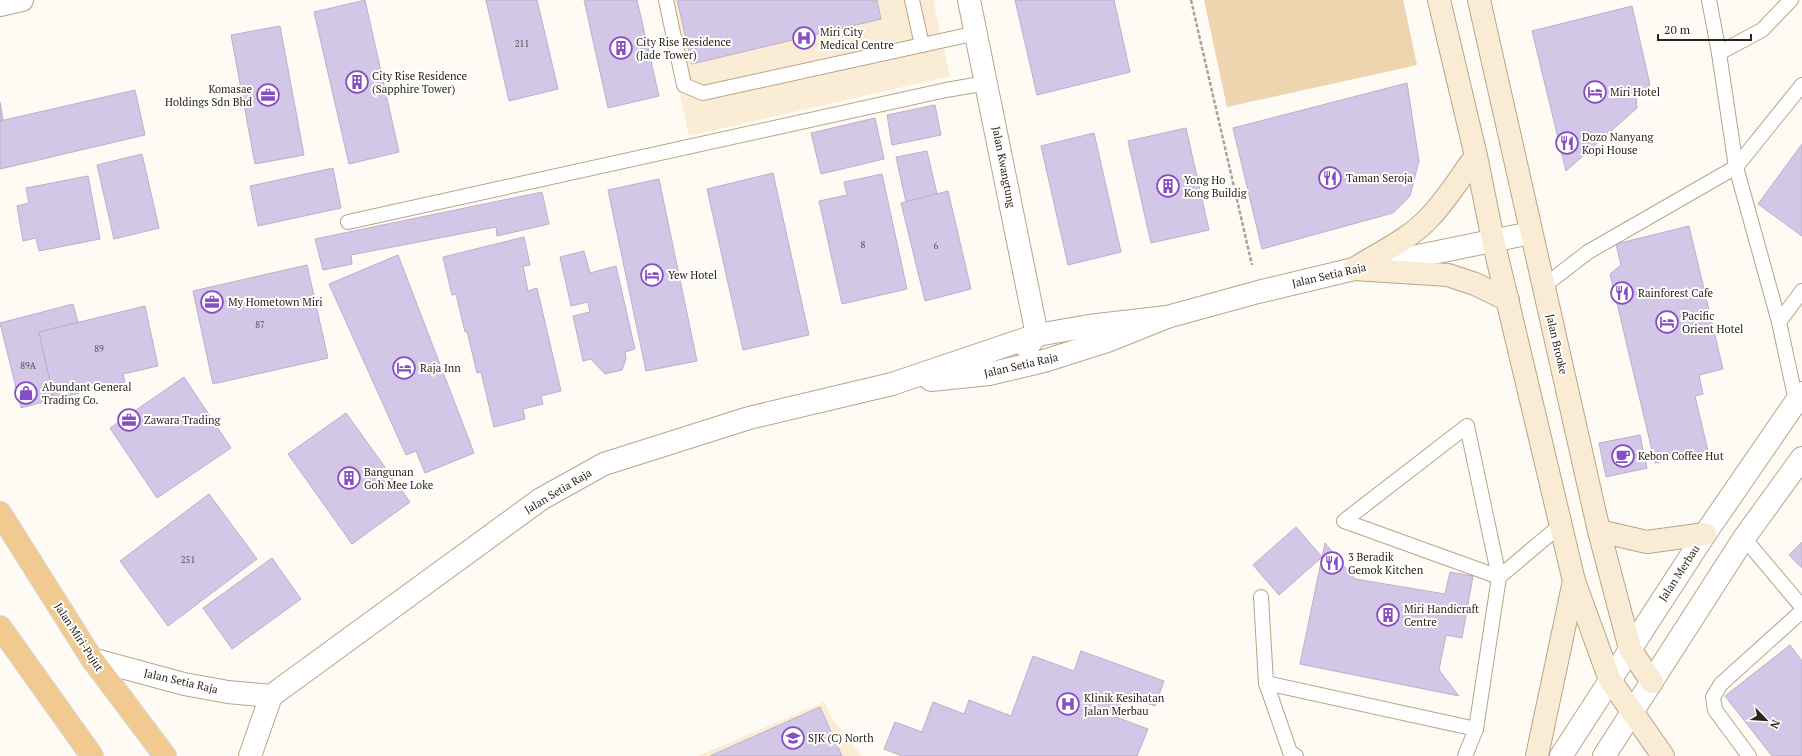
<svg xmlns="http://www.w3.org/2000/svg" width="1802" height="756" font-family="'PT Serif',serif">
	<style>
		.built { fill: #fbecd6 }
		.green { fill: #eed4af }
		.building { fill: #d3c7e7; stroke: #bbafce }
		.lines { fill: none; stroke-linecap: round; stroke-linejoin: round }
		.service-casing { stroke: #b9a589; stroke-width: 16 }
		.minor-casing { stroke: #b9a589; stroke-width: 24 }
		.tertiary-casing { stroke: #b9a589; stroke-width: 24 }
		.secondary-casing { stroke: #b9a589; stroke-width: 24 }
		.trunk-casing { stroke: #d9d8d5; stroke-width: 24 }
		.path { stroke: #a8a39b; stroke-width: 2.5; stroke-dasharray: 4 2; stroke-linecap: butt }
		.service { stroke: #fff; stroke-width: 14 }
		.minor { stroke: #fff; stroke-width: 22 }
		.tertiary { stroke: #fff; stroke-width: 22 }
		.secondary { stroke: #faebd5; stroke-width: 22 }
		.trunk { stroke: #f0ca90; stroke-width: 22 }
		.labels { text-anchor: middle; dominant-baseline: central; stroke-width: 4; stroke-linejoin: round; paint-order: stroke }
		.number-label { font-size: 9px; fill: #554d4c }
		.poi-label { font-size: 11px; fill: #2b2418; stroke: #fff; text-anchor: start }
		.street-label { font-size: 11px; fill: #2b2418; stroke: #fff }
	</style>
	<rect width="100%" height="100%" fill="#fefaf4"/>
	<!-- built -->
	<g class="built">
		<polygon points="659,0 933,0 950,76 689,136"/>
		<polygon points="824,702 833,720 862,756 698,756"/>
	</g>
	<!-- green -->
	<polygon class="green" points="1204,0 1403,0 1417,65 1227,107"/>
	<!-- building -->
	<g class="building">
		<polygon points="365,0 399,152 349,164 314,12"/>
		<polygon points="486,0 537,0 558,89 509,101"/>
		<polygon points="584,0 637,0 659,96 608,108"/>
		<polygon points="677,0 877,0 881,19 692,64"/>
		<polygon points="1015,0 1114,0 1130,72 1037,95"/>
		<polygon points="1632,6 1650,85 1636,99 1637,108 1566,171 1532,31"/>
		<polygon points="280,26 304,155 255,164 231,35"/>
		<polygon points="1407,83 1419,161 1410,196 1393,213 1262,249 1233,128"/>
		<polygon points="135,90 145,135 0,169 0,121"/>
		<polygon points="0,102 3,120 0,121"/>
		<polygon points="935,105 941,135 892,145 887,115"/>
		<polygon points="875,118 884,159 821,174 811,133"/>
		<polygon points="1186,128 1209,230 1151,243 1128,141"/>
		<polygon points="1094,133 1121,252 1068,265 1041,146"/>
		<polygon points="1802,144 1802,236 1758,204"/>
		<polygon points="927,151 937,194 906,202 896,157"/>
		<polygon points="142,154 159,228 114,239 97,165"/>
		<polygon points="333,168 341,208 258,226 250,186"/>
		<polygon points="773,173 809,335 743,350 707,189"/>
		<polygon points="882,174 907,289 842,304 819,201 847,195 844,182"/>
		<polygon points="88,176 100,239 39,251 36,238 23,241 17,206 29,203 26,188"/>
		<polygon points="659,179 697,361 646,371 608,190"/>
		<polygon points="948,191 971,289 925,301 901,203"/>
		<polygon points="542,192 549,224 497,236 496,227 351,255 352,264 323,270 315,239"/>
		<polygon points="1689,226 1723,369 1699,375 1703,394 1695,396 1708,451 1655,463 1610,274 1621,265 1616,244"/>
		<polygon points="524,237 530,265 523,266 528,291 537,288 561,391 541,396 543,404 523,409 525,419 494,427 481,372 477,373 467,331 465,332 456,294 452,295 443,257"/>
		<polygon points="584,251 590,273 616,266 635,349 625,352 626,359 622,370 605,374 591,359 583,361 573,316 590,312 588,302 571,306 560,257"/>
		<polygon points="398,255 474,453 425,473 416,451 406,455 329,284"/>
		<polygon points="307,265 328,358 213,384 193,291"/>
		<polygon points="73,304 78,322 39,332 54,399 21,408 0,323"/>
		<polygon points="145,306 158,366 123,374 125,382 54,399 39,332"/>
		<polygon points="184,377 231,448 157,498 110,428"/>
		<polygon points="346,413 410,502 352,544 288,454"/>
		<polygon points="1640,435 1647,468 1606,477 1599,443"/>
		<polygon points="209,494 257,559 168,626 120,561"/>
		<polygon points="1296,527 1322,557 1279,595 1253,565"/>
		<polygon points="1802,542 1802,568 1789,555"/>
		<polygon points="1325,543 1355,579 1445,594 1450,572 1473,576 1462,638 1446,635 1439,670 1459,696 1300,664"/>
		<polygon points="272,558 301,599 232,649 203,608"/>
		<polygon points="1790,645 1802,661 1802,756 1772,756 1725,696"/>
		<polygon points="1081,651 1164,681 1155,706 1124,695 1116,717 1148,729 1137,756 902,756 884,749 895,722 922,732 933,702 964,714 969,700 1011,716 1033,656 1074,671"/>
		<polygon points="820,707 842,756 710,756"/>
	</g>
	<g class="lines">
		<!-- service casing -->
		<g class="service-casing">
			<g id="service">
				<polyline points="666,0 684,85 703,93 922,45 912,0"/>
				<polyline points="922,45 977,33"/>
				<polyline points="1719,53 1762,30 1791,0"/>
				<polyline points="348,222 946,90 987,83"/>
				<polyline points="1544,286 1588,252 1736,167 1719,53 1709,0"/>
				<polyline points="1779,322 1802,291"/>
				<polyline points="1796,401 1779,322 1736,167 1802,85"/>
				<polygon points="1467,426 1499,577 1344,521"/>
				<polyline points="1744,538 1802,607"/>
				<polyline points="1261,597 1266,683 1290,752 1296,756"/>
				<polyline points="1266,683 1476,729"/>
				<polyline points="1465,756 1476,729 1499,577 1562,524"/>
				<polyline points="1749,756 1715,710 1713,697 1721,684 1802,611"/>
			</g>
		</g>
		<!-- minor casing -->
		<g class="minor-casing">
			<g id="minor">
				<polyline points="969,0 1037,335 1027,347"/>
				<polyline points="0,5 22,0"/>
				<polyline points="931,380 989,374 1044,361 1107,341 1167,317 1258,292 1354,269 1531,233"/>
				<polyline points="92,659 184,684 228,692 271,696"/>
				<polyline points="250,756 271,696 541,499 604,464 749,418 892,384 1037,335 1089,326 1167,317"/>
			</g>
		</g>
		<!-- tertiary casing -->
		<g class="tertiary-casing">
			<g id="tertiary">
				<polyline points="1561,756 1705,534 1802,393"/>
				<polyline points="1604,756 1744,538 1802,458"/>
			</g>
		</g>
		<!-- secondary casing -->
		<g class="secondary-casing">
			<g id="secondary">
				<polyline points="1439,0 1476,156 1493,240 1574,581 1610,680 1663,756"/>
				<polyline points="1479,0 1599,531 1630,649 1652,682"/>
				<path d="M1354,269C1379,253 1410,239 1430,217C1447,199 1461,176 1476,156"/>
				<polyline points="1354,269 1448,275 1475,284 1508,300"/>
				<polyline points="1599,531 1647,542 1705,534"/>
				<polyline points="1537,756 1574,581"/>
			</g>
		</g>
		<!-- trunk casing -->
		<g class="trunk-casing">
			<g id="trunk">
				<polyline points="0,513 92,659 165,756"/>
				<polyline points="0,627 92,756"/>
			</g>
		</g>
		<!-- path -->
		<polyline class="path" points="1191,0 1252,265"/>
		<!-- service -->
		<use href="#service" class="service"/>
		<!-- minor -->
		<use href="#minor" class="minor"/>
		<!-- tertiary -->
		<use href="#tertiary" class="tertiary"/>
		<!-- secondary -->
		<use href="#secondary" class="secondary"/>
		<!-- trunk -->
		<use href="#trunk" class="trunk"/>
	</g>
	<!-- icons -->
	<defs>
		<g id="hospital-ring" transform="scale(1.15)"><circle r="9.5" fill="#fff" stroke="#864dc4" stroke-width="1.5"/><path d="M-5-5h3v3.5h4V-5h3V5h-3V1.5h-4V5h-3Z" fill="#864dc4"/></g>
		<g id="building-ring" transform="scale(1.15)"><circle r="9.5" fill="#fff" stroke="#864dc4" stroke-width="1.5"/><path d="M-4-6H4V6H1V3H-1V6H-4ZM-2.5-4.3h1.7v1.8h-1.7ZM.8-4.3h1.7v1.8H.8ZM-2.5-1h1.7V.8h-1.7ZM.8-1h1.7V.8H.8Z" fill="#864dc4"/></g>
		<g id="hotel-ring" transform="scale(1.15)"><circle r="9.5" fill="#fff" stroke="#864dc4" stroke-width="1.5"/><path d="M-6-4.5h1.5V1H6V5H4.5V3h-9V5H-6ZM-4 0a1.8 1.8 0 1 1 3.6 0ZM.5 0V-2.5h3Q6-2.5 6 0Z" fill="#864dc4"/></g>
		<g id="office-ring" transform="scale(1.15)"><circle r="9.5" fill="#fff" stroke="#864dc4" stroke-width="1.5"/><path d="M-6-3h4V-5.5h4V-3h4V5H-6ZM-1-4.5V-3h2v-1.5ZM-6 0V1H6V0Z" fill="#864dc4"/></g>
		<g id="restaurant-ring" transform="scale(1.15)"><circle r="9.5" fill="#fff" stroke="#864dc4" stroke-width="1.5"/><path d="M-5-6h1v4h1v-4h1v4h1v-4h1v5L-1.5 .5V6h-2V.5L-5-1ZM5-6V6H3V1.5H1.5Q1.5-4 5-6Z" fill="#864dc4"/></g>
		<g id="shop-ring" transform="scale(1.15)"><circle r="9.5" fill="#fff" stroke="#864dc4" stroke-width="1.5"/><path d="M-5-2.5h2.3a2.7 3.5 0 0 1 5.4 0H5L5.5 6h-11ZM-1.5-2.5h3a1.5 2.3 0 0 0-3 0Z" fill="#864dc4"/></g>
		<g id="cafe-ring" transform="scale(1.15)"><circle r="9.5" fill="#fff" stroke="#864dc4" stroke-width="1.5"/><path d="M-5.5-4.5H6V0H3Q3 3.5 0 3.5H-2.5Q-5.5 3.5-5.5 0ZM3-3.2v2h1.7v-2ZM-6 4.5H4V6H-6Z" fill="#864dc4"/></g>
		<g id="school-ring" transform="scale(1.15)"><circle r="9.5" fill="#fff" stroke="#864dc4" stroke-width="1.5"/><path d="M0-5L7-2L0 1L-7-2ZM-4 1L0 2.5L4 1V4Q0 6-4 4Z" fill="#864dc4"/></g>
	</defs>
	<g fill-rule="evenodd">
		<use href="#hospital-ring" x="804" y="38"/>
		<use href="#building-ring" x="621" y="48"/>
		<use href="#building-ring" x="357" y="82"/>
		<use href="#hotel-ring" x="1595" y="92"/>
		<use href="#office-ring" x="268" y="95"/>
		<use href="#restaurant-ring" x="1567" y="143"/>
		<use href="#restaurant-ring" x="1330" y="178"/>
		<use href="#building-ring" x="1168" y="186"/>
		<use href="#hotel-ring" x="652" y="275"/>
		<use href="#restaurant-ring" x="1622" y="293"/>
		<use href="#office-ring" x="212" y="302"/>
		<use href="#hotel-ring" x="1667" y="322"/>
		<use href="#hotel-ring" x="404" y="368"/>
		<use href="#shop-ring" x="26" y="393"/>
		<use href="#office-ring" x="129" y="420"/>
		<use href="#cafe-ring" x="1623" y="456"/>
		<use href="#building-ring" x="349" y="478"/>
		<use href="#restaurant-ring" x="1332" y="563"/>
		<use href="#building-ring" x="1388" y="615"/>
		<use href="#hospital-ring" x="1068" y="704"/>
		<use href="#school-ring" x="793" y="738"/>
	</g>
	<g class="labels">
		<!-- number labels -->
		<g class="number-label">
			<text x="522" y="44">211</text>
			<text x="863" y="245">8</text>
			<text x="936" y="246">6</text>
			<text x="260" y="325">87</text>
			<text x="99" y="349">89</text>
			<text x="28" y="366">89A</text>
			<text x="188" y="560">251</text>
		</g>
		<!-- poi labels -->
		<g class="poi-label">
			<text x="820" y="32">Miri City<tspan x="820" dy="13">Medical Centre</tspan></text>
			<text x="636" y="42">City Rise Residence<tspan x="636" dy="13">(Jade Tower)</tspan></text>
			<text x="372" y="76">City Rise Residence<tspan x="372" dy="13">(Sapphire Tower)</tspan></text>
			<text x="252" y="89" text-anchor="end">Komasae<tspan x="252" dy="13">Holdings Sdn Bhd</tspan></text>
			<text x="1610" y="92">Miri Hotel</text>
			<text x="1582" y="137">Dozo Nanyang<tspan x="1582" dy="13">Kopi House</tspan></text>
			<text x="1346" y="178">Taman Seroja</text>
			<text x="1184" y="180">Yong Ho<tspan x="1184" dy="13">Kong Buildig</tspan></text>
			<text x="668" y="275">Yew Hotel</text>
			<text x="1638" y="293">Rainforest Cafe</text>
			<text x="228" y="302">My Hometown Miri</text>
			<text x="1682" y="316">Pacific<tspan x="1682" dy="13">Orient Hotel</tspan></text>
			<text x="420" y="368">Raja Inn</text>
			<text x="42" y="387">Abundant General<tspan x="42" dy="13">Trading Co.</tspan></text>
			<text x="144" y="420">Zawara Trading</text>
			<text x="1638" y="456">Kebon Coffee Hut</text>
			<text x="364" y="472">Bangunan<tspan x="364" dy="13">Goh Mee Loke</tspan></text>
			<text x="1348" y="557">3 Beradik<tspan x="1348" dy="13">Gemok Kitchen</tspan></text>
			<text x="1404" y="609">Miri Handicraft<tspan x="1404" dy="13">Centre</tspan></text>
			<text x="1084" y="698">Klinik Kesihatan<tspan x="1084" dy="13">Jalan Merbau</tspan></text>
			<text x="808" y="738">SJK (C) North</text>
		</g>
		<!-- street labels -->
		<g class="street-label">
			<text transform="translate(1004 167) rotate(79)">Jalan Kwangtung</text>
			<text transform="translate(1329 275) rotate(-13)">Jalan Setia Raja</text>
			<text transform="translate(1557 344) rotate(77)">Jalan Brooke</text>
			<text transform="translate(1021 365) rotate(-13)">Jalan Setia Raja</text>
			<text transform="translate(558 491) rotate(-31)">Jalan Setia Raja</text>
			<text transform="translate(1679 573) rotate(-57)">Jalan Merbau</text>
			<text transform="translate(79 637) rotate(57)">Jalan Miri-Pujut</text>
			<text transform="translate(181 681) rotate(13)">Jalan Setia Raja</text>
		</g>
	</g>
	<!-- north arrow -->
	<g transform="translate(1766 720) rotate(115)" stroke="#ffffff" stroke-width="3" paint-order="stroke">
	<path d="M0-3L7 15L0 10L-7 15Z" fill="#2b2418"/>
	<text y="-6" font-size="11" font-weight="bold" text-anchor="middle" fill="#2b2418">N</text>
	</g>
	<!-- scale -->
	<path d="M1658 34v6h93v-6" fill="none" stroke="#2b2418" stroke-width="2"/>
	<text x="1664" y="34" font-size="12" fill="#2b2418" stroke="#ffffff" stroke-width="3" paint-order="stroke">20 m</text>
</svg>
